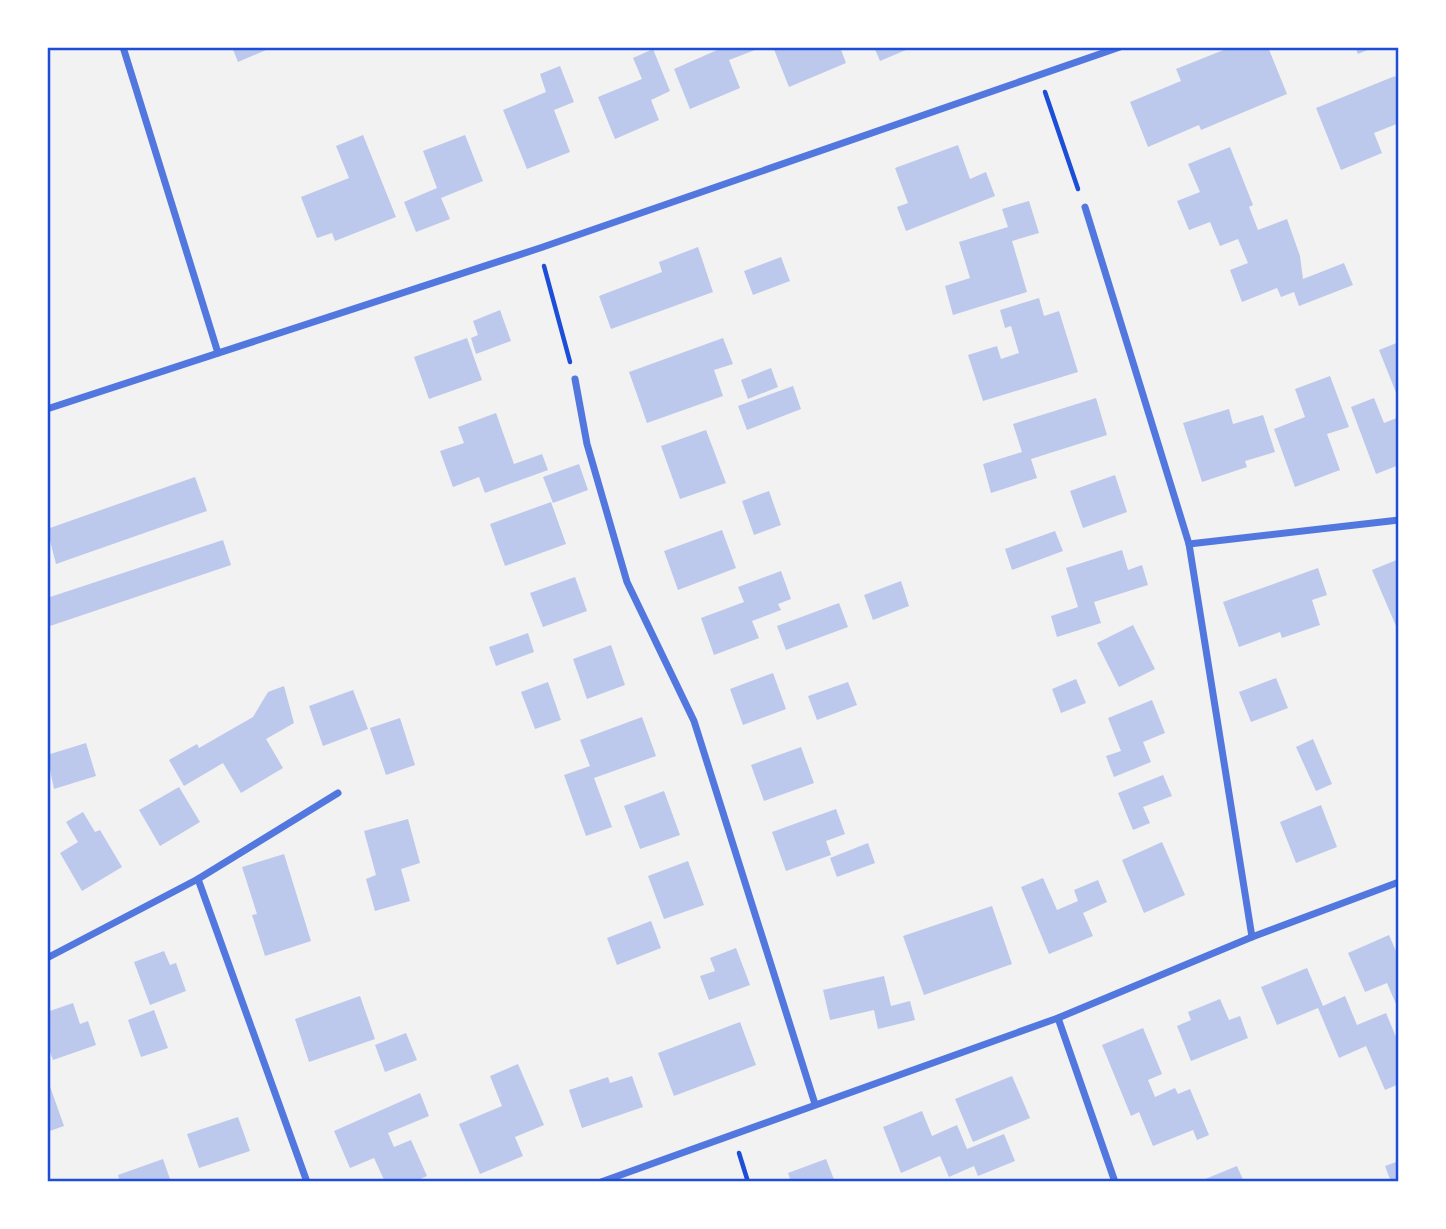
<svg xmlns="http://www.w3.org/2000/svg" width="1446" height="1229" font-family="'Asap Condensed',sans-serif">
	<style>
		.building { fill: #bdc9ec }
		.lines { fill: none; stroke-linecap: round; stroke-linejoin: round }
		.path { stroke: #1d4ed8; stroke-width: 4.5 }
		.minor { stroke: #5277de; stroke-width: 7 }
		.neatline { fill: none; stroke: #1d4ed8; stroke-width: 2.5 }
	</style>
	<rect width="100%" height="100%" fill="#f2f2f2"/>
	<!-- building -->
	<g class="building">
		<polygon points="232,47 273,47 238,62"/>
		<polygon points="724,47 753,47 755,50 729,60 740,88 690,109 674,69"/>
		<polygon points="773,47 840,47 846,63 789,87"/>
		<polygon points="874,47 913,47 880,61"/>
		<polygon points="1231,47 1268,47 1287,94 1201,130 1199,125 1148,147 1130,102 1181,81 1176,69"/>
		<polygon points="1355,47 1374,47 1358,54"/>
		<polygon points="653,49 670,91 651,100 659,120 615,139 598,97 642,79 633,58"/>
		<polygon points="560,66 574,102 554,110 570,152 527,169 503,110 546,92 540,74"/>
		<polygon points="1395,76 1399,85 1399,123 1374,133 1382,153 1341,170 1316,108"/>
		<polygon points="363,135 396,217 335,241 332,233 317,238 301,197 349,178 336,146"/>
		<polygon points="465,135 483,181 441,198 450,219 416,232 404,202 437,188 423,151"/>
		<polygon points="958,145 970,179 986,172 995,196 906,231 897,207 908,203 895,168"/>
		<polygon points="1230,147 1253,205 1249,207 1258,230 1287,219 1300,256 1303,279 1344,263 1353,285 1299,306 1294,292 1281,297 1277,288 1242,302 1230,270 1248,263 1238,239 1220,246 1210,222 1189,230 1177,201 1200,192 1188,164"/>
		<polygon points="1029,201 1039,233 1012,241 1027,292 953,315 945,286 970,278 959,242 1008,227 1002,209"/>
		<polygon points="698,247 713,292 611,329 599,296 662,272 659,262"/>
		<polygon points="781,257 790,281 753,295 744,271"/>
		<polygon points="1039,298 1044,316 1059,311 1078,372 983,401 968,355 997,346 1001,359 1019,353 1011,326 1005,328 1000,310"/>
		<polygon points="500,310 511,341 476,354 471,338 478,335 473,321"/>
		<polygon points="467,338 482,380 429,399 414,357"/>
		<polygon points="723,338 733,364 714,370 723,396 647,423 629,372"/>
		<polygon points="1399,342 1399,394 1397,395 1379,350"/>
		<polygon points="771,368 778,387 748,399 741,380"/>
		<polygon points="1330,376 1349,427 1327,434 1340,470 1295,487 1274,429 1305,417 1295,389"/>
		<polygon points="793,386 801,409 747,430 738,406"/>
		<polygon points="1096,398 1107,435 1031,459 1037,478 991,493 983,464 1022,452 1013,424"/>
		<polygon points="1374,398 1384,423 1399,417 1399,465 1376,474 1351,407"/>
		<polygon points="1229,409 1233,424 1263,415 1275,452 1245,461 1247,467 1202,482 1183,423"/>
		<polygon points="496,413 514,464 542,454 548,470 485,493 479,477 453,487 440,451 464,443 458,427"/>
		<polygon points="706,430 726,483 680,499 661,446"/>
		<polygon points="579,464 588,490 553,503 543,477"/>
		<polygon points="1115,475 1127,512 1083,528 1070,491"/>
		<polygon points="195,477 207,511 56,564 47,529"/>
		<polygon points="769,491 781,525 754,535 742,501"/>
		<polygon points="551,502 566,544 505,566 490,524"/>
		<polygon points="722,530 736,568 678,590 664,551"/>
		<polygon points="1055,531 1063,551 1012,570 1005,549"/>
		<polygon points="223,540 231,565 47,627 47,598"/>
		<polygon points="1122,550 1128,570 1142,565 1148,585 1094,602 1101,623 1057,637 1051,616 1078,607 1066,568"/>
		<polygon points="1399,559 1399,633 1372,570"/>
		<polygon points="1318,568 1327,595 1312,600 1320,625 1282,638 1280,632 1239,647 1223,602"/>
		<polygon points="781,571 791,599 778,604 781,610 752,621 759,638 714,655 701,618 744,602 738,587"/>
		<polygon points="575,577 587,611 543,627 530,593"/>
		<polygon points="901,581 909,606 873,620 864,595"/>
		<polygon points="839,603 848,627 786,650 777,626"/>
		<polygon points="1133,625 1155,669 1119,687 1097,643"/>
		<polygon points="528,633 534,652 496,666 489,647"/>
		<polygon points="611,645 625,685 587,699 573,659"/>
		<polygon points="773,673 786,709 743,725 730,689"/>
		<polygon points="1276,678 1288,708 1251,722 1239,692"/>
		<polygon points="1076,679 1086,703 1061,713 1052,689"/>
		<polygon points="548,682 561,720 535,729 521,692"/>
		<polygon points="848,682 857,705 817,720 808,696"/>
		<polygon points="284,686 294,723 266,739 283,768 241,793 223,763 184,786 169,760 197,744 199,748 253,717 268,692"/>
		<polygon points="353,690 368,729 323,746 309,706"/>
		<polygon points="1152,700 1165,733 1143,742 1151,762 1114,777 1106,756 1121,751 1108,718"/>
		<polygon points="642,717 656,756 594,778 612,827 586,836 564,775 590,766 580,740"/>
		<polygon points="400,718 415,765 386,775 370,728"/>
		<polygon points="1313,739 1332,784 1316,791 1296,747"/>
		<polygon points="86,743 96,776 54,789 47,755"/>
		<polygon points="801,747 814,783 764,801 751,765"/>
		<polygon points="1163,775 1172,796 1143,807 1150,823 1133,830 1118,793"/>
		<polygon points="179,787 200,822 160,846 139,810"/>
		<polygon points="664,791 680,835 640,849 624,806"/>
		<polygon points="1321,805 1337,847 1296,863 1280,822"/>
		<polygon points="836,809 845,834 826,841 831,855 786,871 772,832"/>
		<polygon points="83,812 95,832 100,830 122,867 82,891 60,853 78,842 66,822"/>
		<polygon points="408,819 420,863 401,869 410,901 375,911 366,879 376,875 364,831"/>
		<polygon points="1162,842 1185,895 1144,913 1122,860"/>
		<polygon points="868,843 875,863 837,877 830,858"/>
		<polygon points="284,854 311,941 265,956 252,915 257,914 242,867"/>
		<polygon points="688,861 704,905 664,919 648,876"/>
		<polygon points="1043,878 1057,910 1078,901 1074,890 1098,880 1107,902 1083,913 1093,936 1049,954 1021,887"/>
		<polygon points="992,906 1012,964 924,995 903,936"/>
		<polygon points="651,921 661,948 617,965 607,938"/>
		<polygon points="1389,935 1399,958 1399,1011 1387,983 1365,992 1348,953"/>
		<polygon points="736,948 750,985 709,1000 700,976 715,971 710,958"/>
		<polygon points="164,951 170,965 176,963 186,991 150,1005 134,962"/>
		<polygon points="1307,968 1323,1006 1345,996 1357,1025 1386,1013 1399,1044 1399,1084 1385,1090 1366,1046 1339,1058 1318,1008 1277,1025 1261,987"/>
		<polygon points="884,976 891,1006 910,1001 915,1020 878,1029 874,1010 830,1020 823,990"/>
		<polygon points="360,996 375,1039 309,1062 295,1019"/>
		<polygon points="1220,999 1229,1020 1240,1016 1248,1038 1191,1061 1177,1026 1191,1020 1188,1012"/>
		<polygon points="73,1003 80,1024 88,1021 96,1045 53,1060 47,1044 47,1012"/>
		<polygon points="154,1010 168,1048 141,1057 128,1020"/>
		<polygon points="740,1022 756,1065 674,1096 658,1053"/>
		<polygon points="1143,1028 1162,1074 1148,1080 1155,1097 1175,1088 1178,1094 1190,1089 1209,1135 1197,1140 1193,1130 1153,1146 1139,1112 1131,1116 1102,1045"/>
		<polygon points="406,1033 417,1060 385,1072 375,1045"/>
		<polygon points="518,1064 544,1125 515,1137 523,1156 480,1174 459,1124 502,1106 490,1076"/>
		<polygon points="632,1076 643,1107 582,1128 569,1090 608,1077 610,1083"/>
		<polygon points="1012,1076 1030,1118 973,1142 955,1099"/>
		<polygon points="47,1078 64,1126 47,1132"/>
		<polygon points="420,1093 429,1116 388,1133 394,1147 411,1140 427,1176 413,1182 385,1182 374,1158 350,1168 334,1131"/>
		<polygon points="922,1111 932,1136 957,1125 967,1149 1004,1134 1015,1161 978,1176 974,1166 949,1177 940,1156 901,1173 883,1127"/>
		<polygon points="238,1117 250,1151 199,1168 187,1134"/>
		<polygon points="163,1159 171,1182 120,1182 118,1175"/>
		<polygon points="826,1159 835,1182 791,1182 788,1173"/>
		<polygon points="1399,1161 1399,1182 1391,1182 1385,1166"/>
		<polygon points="1237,1166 1244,1182 1198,1182"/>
	</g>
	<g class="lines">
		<!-- path -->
		<g class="path">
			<polyline points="1045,92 1078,189"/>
			<polyline points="544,266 570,362"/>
			<polyline points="739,1153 748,1182"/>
		</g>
		<!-- minor -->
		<g class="minor">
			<polyline points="123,47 218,353"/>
			<polyline points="1085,207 1189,544 1252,937"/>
			<polyline points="575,379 587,444 627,582 694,721 815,1104"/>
			<polyline points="47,409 540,248 1120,47"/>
			<polyline points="1189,544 1399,520"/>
			<polyline points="47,958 198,879"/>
			<polyline points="1058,1018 1115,1182"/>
			<polyline points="307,1182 198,879 338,793"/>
			<polyline points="601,1182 1058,1018 1252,937 1399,882"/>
		</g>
	</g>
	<!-- border -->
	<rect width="1446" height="1229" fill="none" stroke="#ffffff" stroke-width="98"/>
	<rect x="49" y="49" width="1348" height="1131" class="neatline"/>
</svg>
